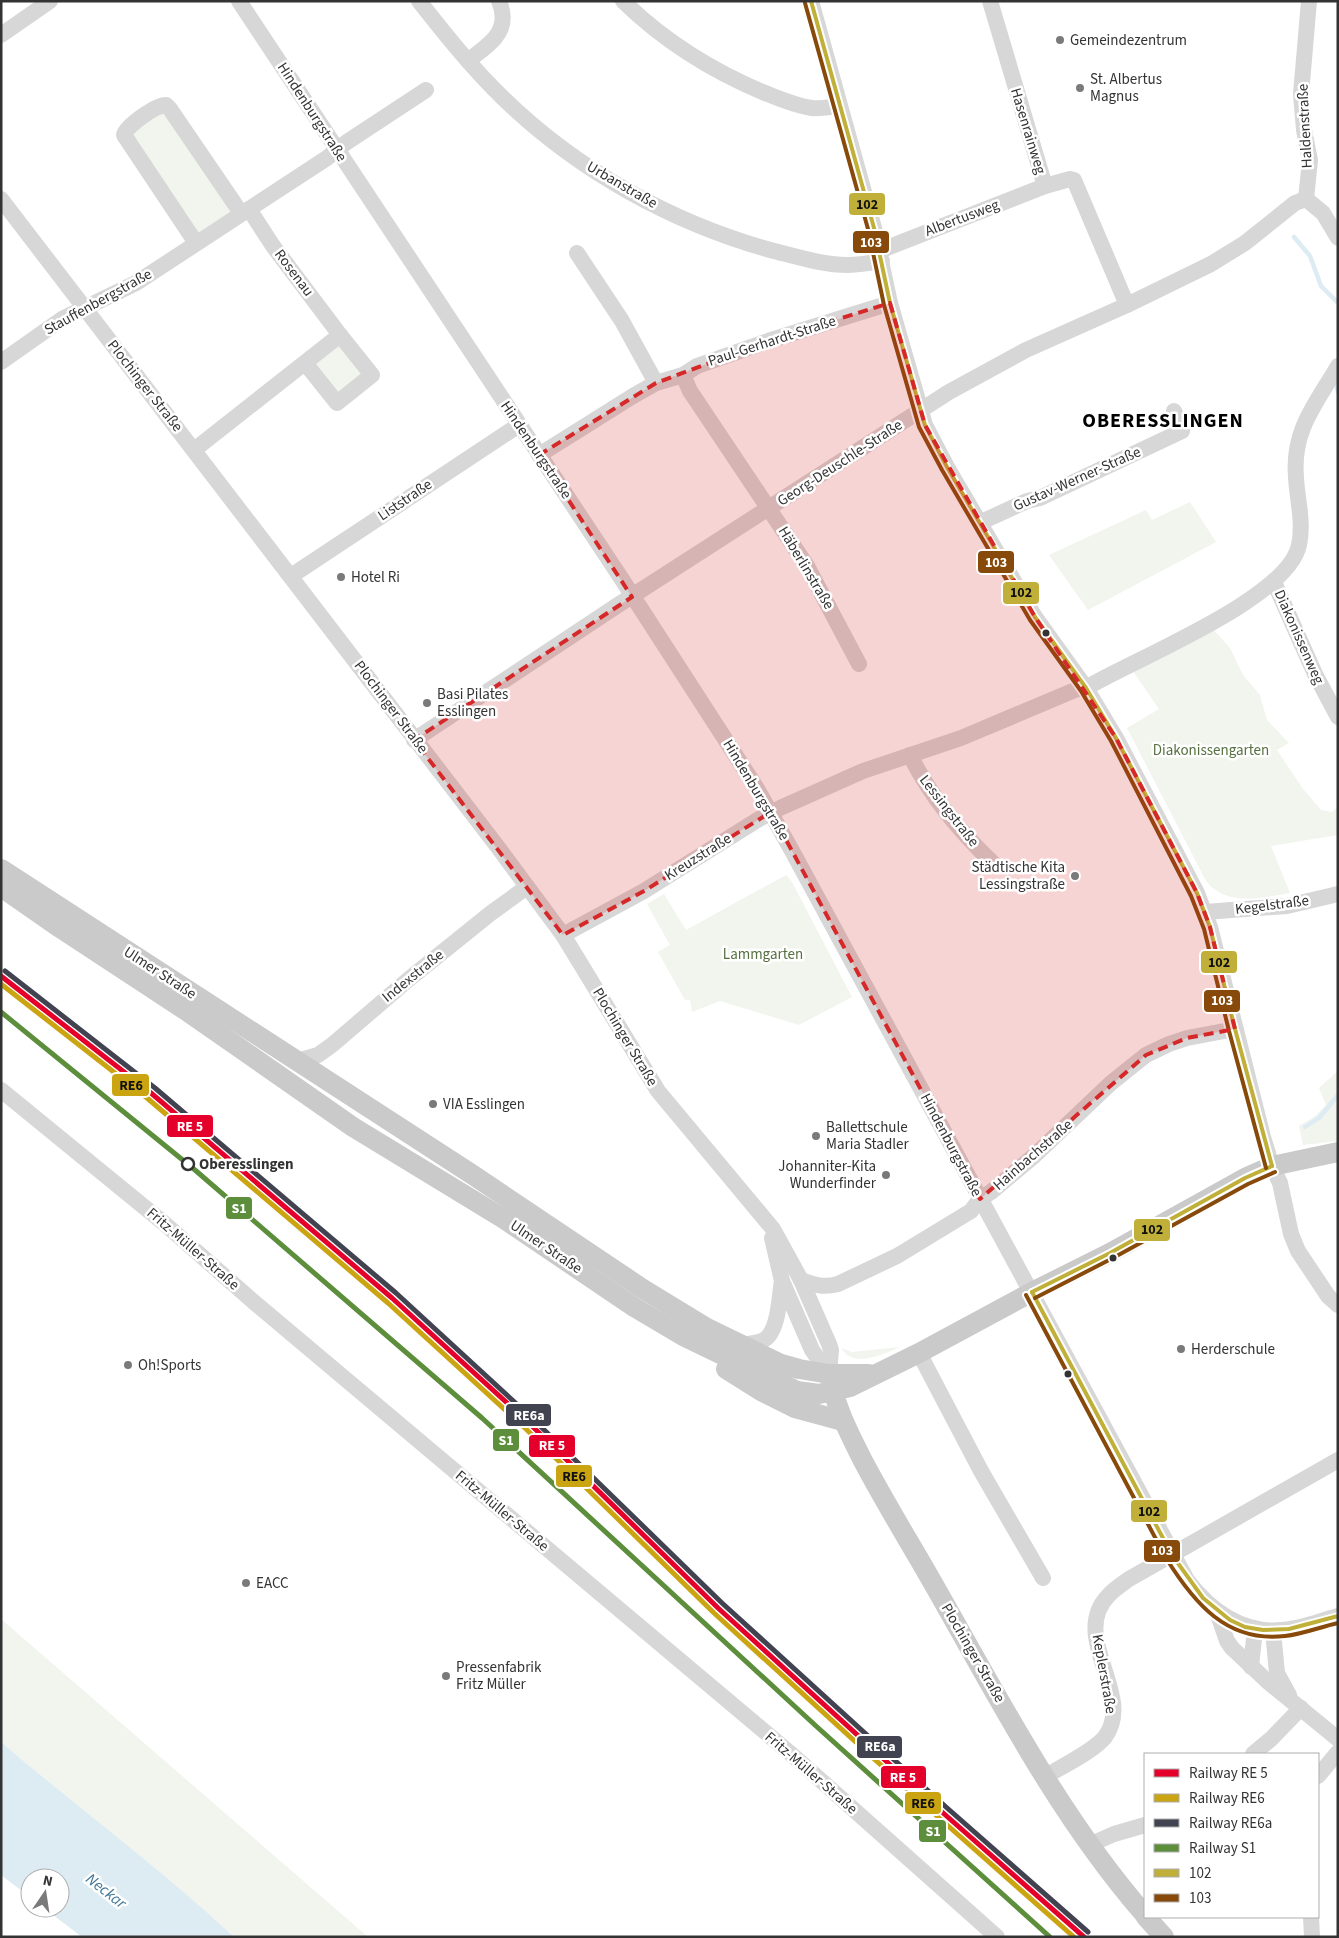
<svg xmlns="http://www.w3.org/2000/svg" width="1339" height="1938" font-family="'Source Sans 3',sans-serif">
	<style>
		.green { fill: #f1f5ed }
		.water { fill: #ddebf3 }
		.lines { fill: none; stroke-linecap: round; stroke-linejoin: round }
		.stream { stroke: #ddebf3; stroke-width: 4.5 }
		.minor { stroke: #d7d7d7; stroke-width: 16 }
		.major { stroke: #cacaca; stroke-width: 20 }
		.bus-1-casing { stroke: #fff; stroke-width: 8 }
		.bus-2-casing { stroke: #fff; stroke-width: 8 }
		.bus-1 { stroke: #c0b039; stroke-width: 4 }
		.bus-2 { stroke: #874a0a; stroke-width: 4 }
		.rail-1-casing { stroke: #fff; stroke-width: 9 }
		.rail-2-casing { stroke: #fff; stroke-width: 9 }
		.rail-3-casing { stroke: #fff; stroke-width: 9 }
		.rail-4-casing { stroke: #fff; stroke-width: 9 }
		.rail-1 { stroke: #e4002b; stroke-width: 5 }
		.rail-2 { stroke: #caa411; stroke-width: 5 }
		.rail-3 { stroke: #424351; stroke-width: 5 }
		.rail-4 { stroke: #5c8e3c; stroke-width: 5 }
		.marked { fill: #d62828; fill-opacity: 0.2; stroke: #d62828; stroke-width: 4; stroke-dasharray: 10 6; stroke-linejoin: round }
		.poi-dot { fill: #7a7a7a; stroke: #fff; stroke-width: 2 }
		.bus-dot { fill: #333; stroke: #fff; stroke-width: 2 }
		.stop-dot { fill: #fff; stroke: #333; stroke-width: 2.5 }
		.labels { text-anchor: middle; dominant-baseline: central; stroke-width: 5; stroke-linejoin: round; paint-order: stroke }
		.poi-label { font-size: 15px; fill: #333; stroke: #fff; text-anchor: start }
		.street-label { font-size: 15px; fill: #333; stroke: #fff }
		.park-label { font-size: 15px; fill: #56703f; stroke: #fff }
		.stop-label { font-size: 15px; font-weight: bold; fill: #333; stroke: #fff; text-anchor: start }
		.water-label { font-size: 16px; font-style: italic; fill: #3f7597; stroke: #fff }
		.district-label { font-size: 20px; font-weight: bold; letter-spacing: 1px; fill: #000; stroke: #fff }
		.line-badge { stroke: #fff; stroke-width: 2 }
		.badge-label { font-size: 14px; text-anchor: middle; font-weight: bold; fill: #fff }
		.pale-badge-label { font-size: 14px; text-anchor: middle; font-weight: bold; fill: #111 }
	</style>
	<rect width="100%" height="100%" fill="#fff"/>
	<!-- green -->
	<g class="green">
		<polygon points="164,110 231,212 196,234 128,133"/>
		<polygon points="339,344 366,376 338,398 313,366"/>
		<polygon points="1190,502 1216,542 1088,610 1049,555 1146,510 1152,520"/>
		<path d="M1211,627L1230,648L1243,675L1260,695L1267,720L1289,743L1277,750L1303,789L1321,810L1332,812L1338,806V835L1271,846L1290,893C1261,898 1227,907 1206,881L1127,728L1159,709L1132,670Z"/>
		<polygon points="786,875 792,882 852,997 799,1025 720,1001 692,1012 690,1000 685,1000 658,952 670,945 647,904 664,894 686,930"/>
		<polygon points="1338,1071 1338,1141 1303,1145 1299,1126 1314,1117 1326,1105 1319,1088"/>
		<path d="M900,1347C886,1353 864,1364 849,1356C846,1355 843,1350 841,1348L852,1352Z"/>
		<path d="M1,1619L368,1937H234C159,1868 78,1808 1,1742Z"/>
	</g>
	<!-- water -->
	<path class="water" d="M1,1742C78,1808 160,1868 234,1937H82L44,1908H60V1878H30V1897L1,1875Z"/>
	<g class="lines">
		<!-- stream -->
		<g class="stream">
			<polyline points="1294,237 1310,256 1321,286 1338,303"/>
			<polyline points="1338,381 1336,383 1338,392"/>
			<polyline points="1305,1127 1320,1117 1338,1095"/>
		</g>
		<!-- minor -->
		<g class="minor">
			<path d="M239,1L623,581L756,787L791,849L1187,1580C1210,1610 1242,1634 1281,1630C1300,1629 1319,1621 1338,1616"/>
			<path d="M419,1C445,34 472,68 503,98C578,171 674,224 774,251C798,257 823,265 848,265C859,265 871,263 882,261"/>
			<path d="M623,1C664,41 712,71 765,93C780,99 796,106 812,108C821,109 830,107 839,106"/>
			<polyline points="811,1 874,228 890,303 925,425 947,467 1035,617 1086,688 1116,738 1197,893 1210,927 1263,1137 1272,1166 1280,1183 1291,1234 1298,1251 1328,1296 1338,1305"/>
			<polyline points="990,1 1045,186 1070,179 1074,180 1127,305"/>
			<polyline points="1309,1 1301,94 1304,130 1310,160 1306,199 1323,213 1338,238"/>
			<polyline points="1,35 50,1"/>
			<path d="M468,61C489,44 512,32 499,1"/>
			<polyline points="1,199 497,846 563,935 658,1091 773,1229 801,1280 829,1344 831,1350 829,1374"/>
			<path d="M196,243L124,135C126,126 156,105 166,105L170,109L241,213"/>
			<polyline points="879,251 1045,186"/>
			<polyline points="577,253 622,321 656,383"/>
			<polyline points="1,362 62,319 136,283 327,158 347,142 426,90"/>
			<polyline points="305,363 337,403 372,375 340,335"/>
			<polyline points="683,375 690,391 807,566 859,664"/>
			<polyline points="194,450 340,335 273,246 249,209"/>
			<polyline points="539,455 633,396 656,383 683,375 697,366 768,341 890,303"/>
			<polyline points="979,523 1027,501 1040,498 1182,431 1174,411"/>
			<polyline points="291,576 519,425"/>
			<polyline points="1274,582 1315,674 1338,717"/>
			<polyline points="414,740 618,605 949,392 1026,350 1127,305 1211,264 1245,243 1295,203 1306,199"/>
			<path d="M910,755C930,796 960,832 994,864"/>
			<polyline points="1205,912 1287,906 1338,894"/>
			<path d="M563,935L644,891L759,819L780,808L863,771L961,738L1075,690L1086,688C1134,659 1288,599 1299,545C1304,522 1297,499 1296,477C1292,430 1316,404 1338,366"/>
			<polyline points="297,1061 318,1055 332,1045 409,979 491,913 527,887"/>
			<polyline points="1,1090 165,1224 255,1303 790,1753 997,1937"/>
			<polyline points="772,1238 782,1281 812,1350 829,1374"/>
			<path d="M801,1280C814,1285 824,1288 838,1284L897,1256L971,1211L980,1199L991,1192L1034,1156L1111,1083L1146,1055L1169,1044L1187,1038L1235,1029"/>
			<path d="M740,1345C748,1344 757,1343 764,1340C779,1331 779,1297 782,1281"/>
			<polyline points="919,1353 981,1471 1043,1578"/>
			<polyline points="1217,1612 1227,1641 1232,1648 1267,1681 1338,1739"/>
			<polyline points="1273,1631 1277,1673 1289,1695"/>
			<polyline points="1251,1667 1255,1629"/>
			<polyline points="1253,1754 1271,1739 1301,1708"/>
			<polyline points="1318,1776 1338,1752"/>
			<path d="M1044,1777C1059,1768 1094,1751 1105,1737C1136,1696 1069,1637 1108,1596C1114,1589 1122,1584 1129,1579L1338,1460"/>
			<polyline points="1089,1845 1114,1834 1145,1825"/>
			<polyline points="1311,1917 1312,1937"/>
		</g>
		<!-- major -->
		<g class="major">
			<polyline points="1,869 473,1175 643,1289 707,1328 781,1364 799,1369 829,1374 869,1374"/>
			<polyline points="1,887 60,928 188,1012 353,1127 504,1219 634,1307 683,1336 797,1391 819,1394 850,1387 919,1353 1032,1292 1110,1253 1245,1178 1272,1166 1338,1152"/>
			<polyline points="726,1369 761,1391 795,1408 843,1421"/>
			<path d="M830,1378C836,1408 849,1433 862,1459C883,1499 907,1538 930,1578C996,1693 1057,1814 1145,1915"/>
			<polyline points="1146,1917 1164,1937"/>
		</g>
		<!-- bus-1 casing -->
		<g class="bus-1-casing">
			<g id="bus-1">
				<polyline points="811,1 874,228 890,303 925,425 947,467 1035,617 1086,688 1116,738 1197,893 1210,927 1235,1029 1272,1166"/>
				<polyline points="1032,1292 1172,1555 1203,1598 1230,1620 1245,1627 1263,1630 1289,1629 1338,1616"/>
				<polyline points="1032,1292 1110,1253 1245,1178 1272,1166"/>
			</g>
		</g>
		<!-- bus-2 casing -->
		<g class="bus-2-casing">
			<g id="bus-2">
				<polyline points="805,3 868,229 884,305 919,427 942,470 1030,620 1081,691 1111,741 1191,896 1204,929 1229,1031 1266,1168"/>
				<path d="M1026,1295L1166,1558C1194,1603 1227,1643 1285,1636C1303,1634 1320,1627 1338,1623"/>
				<polyline points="1035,1298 1113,1258 1248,1184 1275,1172"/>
			</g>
		</g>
		<!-- bus-1 -->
		<use href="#bus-1" class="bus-1"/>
		<!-- bus-2 -->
		<use href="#bus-2" class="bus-2"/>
		<!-- rail-1 casing -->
		<g class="rail-1-casing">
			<polyline id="rail-1" points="1,976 151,1093 392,1298 530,1424 718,1608 942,1812 1084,1937"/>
		</g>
		<!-- rail-2 casing -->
		<g class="rail-2-casing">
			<polyline id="rail-2" points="1,984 147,1098 388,1303 526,1429 714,1613 938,1817 1074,1937"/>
		</g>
		<!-- rail-3 casing -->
		<g class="rail-3-casing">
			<polyline id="rail-3" points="5,971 155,1088 396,1293 534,1420 722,1603 946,1807 1088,1932"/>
		</g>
		<!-- rail-4 casing -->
		<g class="rail-4-casing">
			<polyline id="rail-4" points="1,1012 195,1170 482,1418 816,1726 1050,1937"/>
		</g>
		<!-- rail-1 -->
		<use href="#rail-1" class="rail-1"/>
		<!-- rail-2 -->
		<use href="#rail-2" class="rail-2"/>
		<!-- rail-3 -->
		<use href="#rail-3" class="rail-3"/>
		<!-- rail-4 -->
		<use href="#rail-4" class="rail-4"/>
	</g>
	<!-- marked area -->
	<path class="marked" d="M890,303L925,425L1035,617L1116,738L1197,893L1210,927L1235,1029L1187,1038L1146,1055L980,1199L771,812L644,891L563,935L414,740L632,597L539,455L656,383L768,341Z"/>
	<!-- markers -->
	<g class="poi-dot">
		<circle cx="1060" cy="40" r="5"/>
		<circle cx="1080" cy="88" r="5"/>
		<circle cx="341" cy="577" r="5"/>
		<circle cx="427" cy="703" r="5"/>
		<circle cx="1075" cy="876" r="5"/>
		<circle cx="433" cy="1104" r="5"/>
		<circle cx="816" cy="1136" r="5"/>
		<circle cx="886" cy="1175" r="5"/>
		<circle cx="1181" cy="1349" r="5"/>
		<circle cx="128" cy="1365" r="5"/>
		<circle cx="246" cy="1583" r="5"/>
		<circle cx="446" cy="1676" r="5"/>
	</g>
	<g class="bus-dot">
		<circle cx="1046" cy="633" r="4.5"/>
		<circle cx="1113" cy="1258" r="4.5"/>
		<circle cx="1068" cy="1374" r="4.5"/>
	</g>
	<circle class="stop-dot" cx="188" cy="1164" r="6"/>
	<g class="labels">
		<!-- poi labels -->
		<g class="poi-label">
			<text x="1070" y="40">Gemeindezentrum</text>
			<text x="1090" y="79">St. Albertus<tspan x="1090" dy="17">Magnus</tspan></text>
			<text x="351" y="577">Hotel Ri</text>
			<text x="437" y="694">Basi Pilates<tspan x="437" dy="17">Esslingen</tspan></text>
			<text x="1065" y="867" text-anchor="end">Städtische Kita<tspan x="1065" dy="17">Lessingstraße</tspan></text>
			<text x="443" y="1104">VIA Esslingen</text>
			<text x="826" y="1127">Ballettschule<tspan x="826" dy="17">Maria Stadler</tspan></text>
			<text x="876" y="1166" text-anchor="end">Johanniter-Kita<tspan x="876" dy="17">Wunderfinder</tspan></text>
			<text x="1191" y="1349">Herderschule</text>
			<text x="138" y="1365">Oh!Sports</text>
			<text x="256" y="1583">EACC</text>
			<text x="456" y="1667">Pressenfabrik<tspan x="456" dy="17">Fritz Müller</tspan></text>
		</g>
		<!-- street labels -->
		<g class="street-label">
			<text transform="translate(312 112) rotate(57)">Hindenburgstraße</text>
			<text transform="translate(1305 126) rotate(-93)">Haldenstraße</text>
			<text transform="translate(1028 131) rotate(73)">Hasenrainweg</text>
			<text transform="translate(622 185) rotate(30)">Urbanstraße</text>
			<text transform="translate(962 218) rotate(-21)">Albertusweg</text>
			<text transform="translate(294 273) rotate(53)">Rosenau</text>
			<text transform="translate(98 302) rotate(-29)">Stauffenbergstraße</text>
			<text transform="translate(772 341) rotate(-18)">Paul-Gerhardt-Straße</text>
			<text transform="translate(145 386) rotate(52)">Plochinger Straße</text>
			<text transform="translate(536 450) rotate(56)">Hindenburgstraße</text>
			<text transform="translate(840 463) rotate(-33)">Georg-Deuschle-Straße</text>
			<text transform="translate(1077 479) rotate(-24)">Gustav-Werner-Straße</text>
			<text transform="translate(405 500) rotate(-34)">Liststraße</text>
			<text transform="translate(806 568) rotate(59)">Häberlinstraße</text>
			<text transform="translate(1299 637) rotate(66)">Diakonissenweg</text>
			<text transform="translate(391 707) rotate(53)">Plochinger Straße</text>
			<text transform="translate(756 790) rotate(59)">Hindenburgstraße</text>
			<text transform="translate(949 811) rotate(52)">Lessingstraße</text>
			<text transform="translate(698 857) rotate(-32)">Kreuzstraße</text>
			<text transform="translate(1272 905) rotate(-7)">Kegelstraße</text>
			<text transform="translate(160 973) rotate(33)">Ulmer Straße</text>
			<text transform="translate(413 976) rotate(-39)">Indexstraße</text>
			<text transform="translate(625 1037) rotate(59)">Plochinger Straße</text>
			<text transform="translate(951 1145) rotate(62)">Hindenburgstraße</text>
			<text transform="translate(1033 1155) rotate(-41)">Hainbachstraße</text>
			<text transform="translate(546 1247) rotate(34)">Ulmer Straße</text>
			<text transform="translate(193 1249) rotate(41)">Fritz-Müller-Straße</text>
			<text transform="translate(502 1511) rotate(40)">Fritz-Müller-Straße</text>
			<text transform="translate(973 1653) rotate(60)">Plochinger Straße</text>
			<text transform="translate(1104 1674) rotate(80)">Keplerstraße</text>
			<text transform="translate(811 1773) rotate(41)">Fritz-Müller-Straße</text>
		</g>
		<!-- park labels -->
		<g class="park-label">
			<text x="1211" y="750">Diakonissengarten</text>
			<text x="763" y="954">Lammgarten</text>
		</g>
		<!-- stop labels -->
		<g class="stop-label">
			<text x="199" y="1164">Oberesslingen</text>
		</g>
		<!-- water labels -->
		<g class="water-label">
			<text transform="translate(106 1891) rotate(38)">Neckar</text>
		</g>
		<!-- district labels -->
		<g class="district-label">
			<text x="1163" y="421">OBERESSLINGEN</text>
		</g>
	</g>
	<g class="line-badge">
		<rect x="848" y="192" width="38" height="24" rx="5" fill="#c0b039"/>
		<rect x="852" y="230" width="38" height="24" rx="5" fill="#874a0a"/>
		<rect x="977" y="550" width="38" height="24" rx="5" fill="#874a0a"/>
		<rect x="1002" y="581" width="38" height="24" rx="5" fill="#c0b039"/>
		<rect x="1200" y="950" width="38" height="24" rx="5" fill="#c0b039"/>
		<rect x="1203" y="989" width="38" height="24" rx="5" fill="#874a0a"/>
		<rect x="111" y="1073" width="39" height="24" rx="5" fill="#caa411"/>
		<rect x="166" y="1114" width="48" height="24" rx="5" fill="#e4002b"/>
		<rect x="225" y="1196" width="28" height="24" rx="5" fill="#5c8e3c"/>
		<rect x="1133" y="1218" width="38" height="24" rx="5" fill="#c0b039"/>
		<rect x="505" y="1403" width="47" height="24" rx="5" fill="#424351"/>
		<rect x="492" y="1428" width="28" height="24" rx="5" fill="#5c8e3c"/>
		<rect x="528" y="1434" width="48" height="24" rx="5" fill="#e4002b"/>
		<rect x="555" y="1464" width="38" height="24" rx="5" fill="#caa411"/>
		<rect x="1130" y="1499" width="38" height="24" rx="5" fill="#c0b039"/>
		<rect x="1143" y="1539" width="38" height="24" rx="5" fill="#874a0a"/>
		<rect x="856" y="1735" width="47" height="24" rx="5" fill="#424351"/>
		<rect x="880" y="1765" width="47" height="24" rx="5" fill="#e4002b"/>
		<rect x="904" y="1791" width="38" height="24" rx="5" fill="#caa411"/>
		<rect x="918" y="1819" width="29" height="24" rx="5" fill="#5c8e3c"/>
	</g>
	<g class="badge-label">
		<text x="871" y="247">103</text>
		<text x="996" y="567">103</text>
		<text x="1222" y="1005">103</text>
		<text x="190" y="1131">RE 5</text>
		<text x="239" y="1213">S1</text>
		<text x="529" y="1420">RE6a</text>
		<text x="506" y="1445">S1</text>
		<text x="552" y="1450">RE 5</text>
		<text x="1162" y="1555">103</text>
		<text x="880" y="1751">RE6a</text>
		<text x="903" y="1782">RE 5</text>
		<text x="933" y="1836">S1</text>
	</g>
	<g class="pale-badge-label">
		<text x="867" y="209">102</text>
		<text x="1021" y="597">102</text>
		<text x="1219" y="967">102</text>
		<text x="131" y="1090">RE6</text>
		<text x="1152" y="1234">102</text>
		<text x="574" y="1481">RE6</text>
		<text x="1149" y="1516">102</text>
		<text x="923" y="1808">RE6</text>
	</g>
	<!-- border -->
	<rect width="1339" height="1938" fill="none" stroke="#333333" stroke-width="5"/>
	<!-- legend -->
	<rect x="1144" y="1753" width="175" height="165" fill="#ffffff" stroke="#adadad"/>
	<rect x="1154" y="1769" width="25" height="8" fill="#e4002b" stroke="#adadad"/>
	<text x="1189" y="1778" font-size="15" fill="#333333">Railway RE 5</text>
	<rect x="1154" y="1794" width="25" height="8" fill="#caa411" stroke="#adadad"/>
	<text x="1189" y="1803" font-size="15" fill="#333333">Railway RE6</text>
	<rect x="1154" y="1819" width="25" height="8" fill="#424351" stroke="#adadad"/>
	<text x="1189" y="1828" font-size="15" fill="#333333">Railway RE6a</text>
	<rect x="1154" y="1844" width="25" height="8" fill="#5c8e3c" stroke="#adadad"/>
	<text x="1189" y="1853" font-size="15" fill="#333333">Railway S1</text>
	<rect x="1154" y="1869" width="25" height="8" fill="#c0b039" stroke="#adadad"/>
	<text x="1189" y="1878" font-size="15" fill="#333333">102</text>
	<rect x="1154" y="1894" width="25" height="8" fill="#874a0a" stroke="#adadad"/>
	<text x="1189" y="1903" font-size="15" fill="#333333">103</text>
	<!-- north arrow -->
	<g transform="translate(45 1893) rotate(13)"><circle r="24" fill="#ffffff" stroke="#adadad"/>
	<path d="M0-4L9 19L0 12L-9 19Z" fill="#7a7a7a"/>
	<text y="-8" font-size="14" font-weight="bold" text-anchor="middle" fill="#333333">N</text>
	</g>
</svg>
